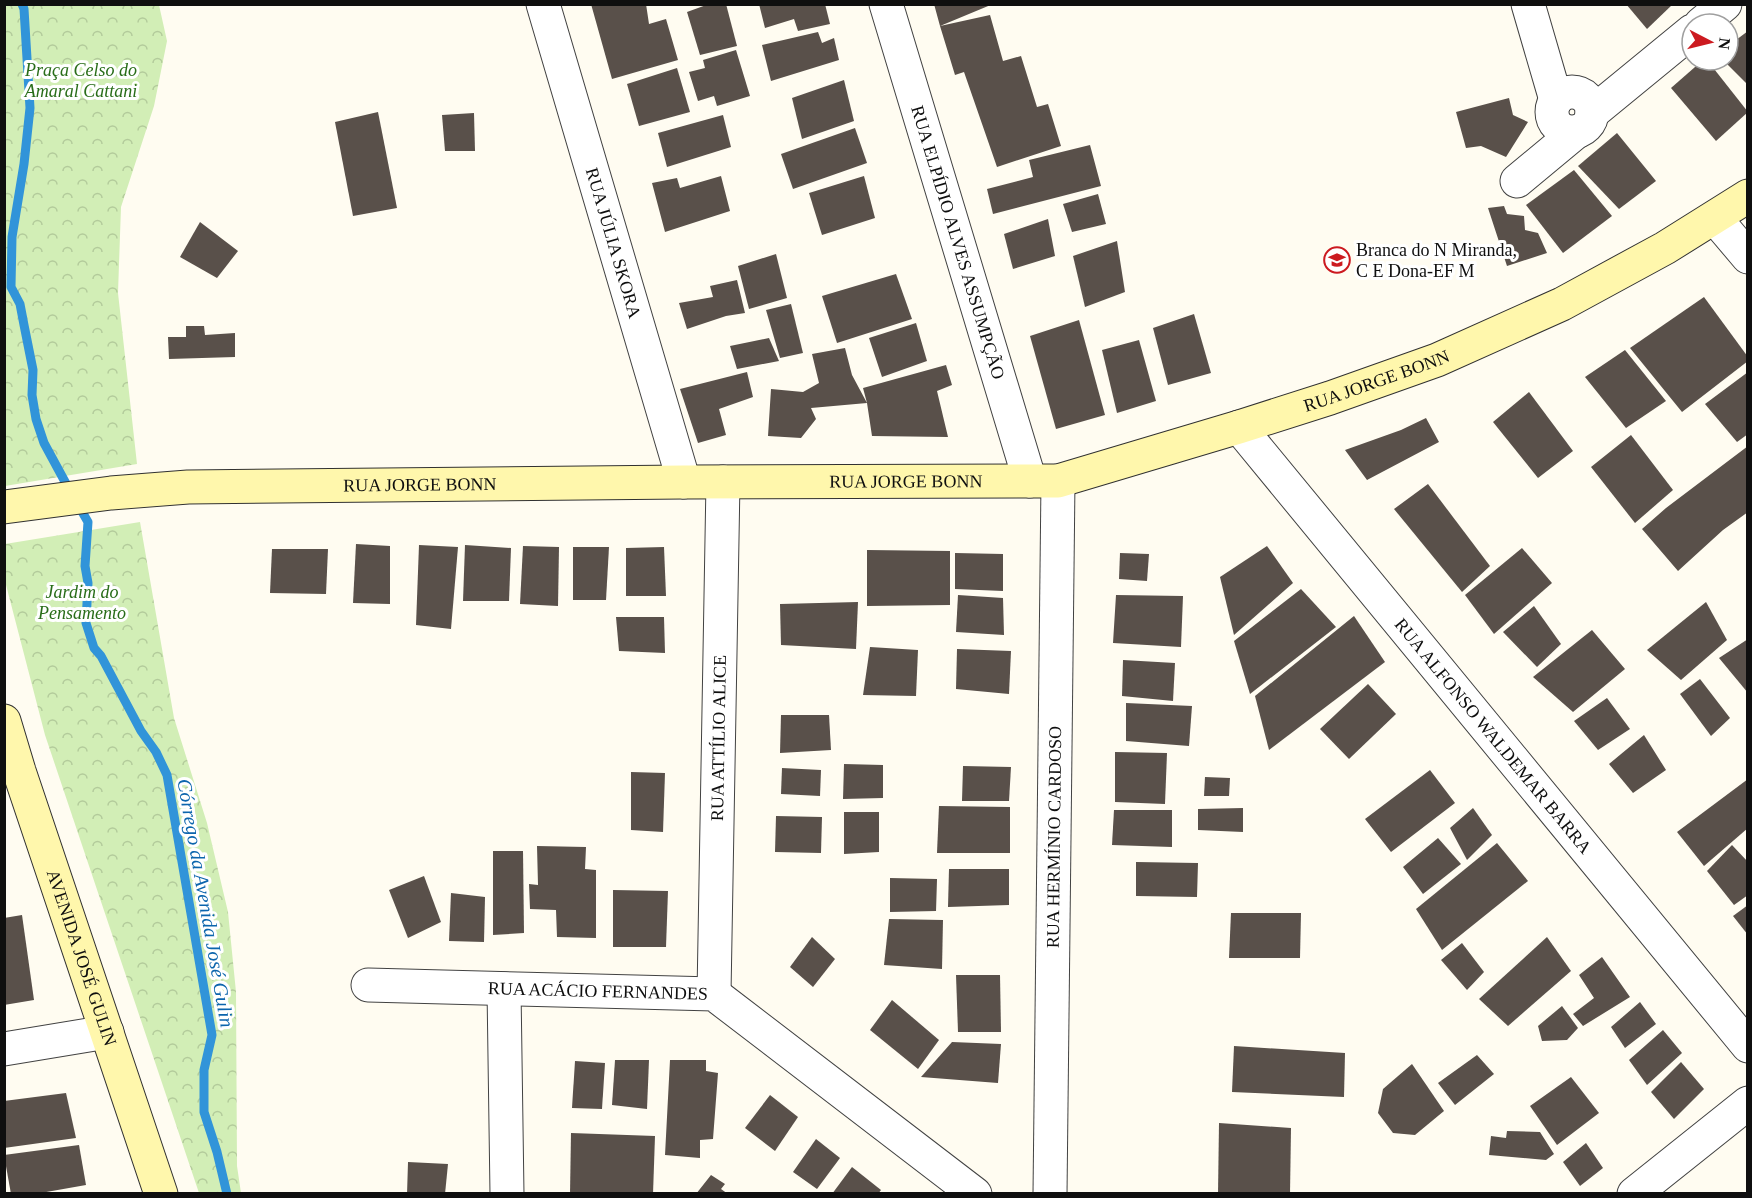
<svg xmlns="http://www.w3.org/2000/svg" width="1752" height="1198" font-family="Georgia,serif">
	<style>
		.park { fill: url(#park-crowns) }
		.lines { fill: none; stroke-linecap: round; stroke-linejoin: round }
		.stream { stroke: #3194d9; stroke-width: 9 }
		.building { fill: #59504a }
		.street-casing { stroke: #424242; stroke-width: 35 }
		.secondary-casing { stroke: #313131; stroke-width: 35 }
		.street { stroke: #fff; stroke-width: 33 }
		.secondary { stroke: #fff7ac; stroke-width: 33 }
		.labels { text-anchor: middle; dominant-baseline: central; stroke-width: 6; stroke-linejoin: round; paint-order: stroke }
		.park-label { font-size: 18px; font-style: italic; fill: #296d19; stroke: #fff }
		.street-label { font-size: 18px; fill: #0f0f0f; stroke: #fff }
		.poi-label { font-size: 18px; fill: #0f0f0f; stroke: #fff; text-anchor: start }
		.water-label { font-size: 20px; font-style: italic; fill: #0c65ad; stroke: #fff }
	</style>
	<defs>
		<pattern id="park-crowns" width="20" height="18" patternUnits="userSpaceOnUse" patternTransform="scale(1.5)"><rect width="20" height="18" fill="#d2eeb6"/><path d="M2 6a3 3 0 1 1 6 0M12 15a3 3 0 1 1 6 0" fill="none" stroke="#b3cb9b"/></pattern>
	</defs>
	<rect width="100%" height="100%" fill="#fffcf1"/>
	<!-- park -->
	<g class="park">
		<polygon points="5,4 159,5 167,41 154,106 121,207 118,293 137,464 5,486"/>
		<polygon points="140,522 174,718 207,823 228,912 236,992 237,1166 241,1193 199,1193 45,735 5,581 5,544"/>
	</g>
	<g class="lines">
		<!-- stream -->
		<g class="stream">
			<polyline points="22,4 24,9 30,108 24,164 12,237 11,287 20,304 24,325 33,370 32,395 36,419 44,443 70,491"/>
			<polyline points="77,503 88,522 85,566 88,583 86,623 94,648 101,656 141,731 156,752 167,775 212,1035 204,1070 204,1112 217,1152 227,1194"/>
		</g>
	</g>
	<!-- building -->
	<g class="building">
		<polygon points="591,4 646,4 649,24 666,19 678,60 612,79"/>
		<polygon points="709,4 726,4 737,46 700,55 687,12"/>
		<polygon points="759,4 825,4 830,24 798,31 794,19 765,28"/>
		<polygon points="934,4 993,4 940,26 990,15 1003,61 1021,56 1037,107 1048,104 1061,146 997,167 964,72 955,75 940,26"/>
		<polygon points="1626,4 1673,4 1647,29"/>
		<polygon points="1748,31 1748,85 1723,60 1728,60 1728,46"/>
		<polygon points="818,32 822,43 834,38 839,60 771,81 762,45"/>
		<polygon points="736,50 750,96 717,106 714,96 698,101 689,72 705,68 703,60"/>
		<polygon points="1703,60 1707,60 1748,112 1716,141 1671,88"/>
		<polygon points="677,68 690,112 639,126 627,84"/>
		<polygon points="844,80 854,121 802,139 792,98"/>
		<polygon points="1509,98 1513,115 1528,122 1506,157 1481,146 1466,148 1456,112"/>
		<polygon points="378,112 397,208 353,216 335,122"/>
		<polygon points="474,113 475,151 445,151 442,115"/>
		<polygon points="723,115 731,147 667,167 658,133"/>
		<polygon points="855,128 867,163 793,189 781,154"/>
		<polygon points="1617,133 1656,181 1619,209 1578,166"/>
		<polygon points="1090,145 1101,186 993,214 987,189 1033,177 1029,160"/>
		<polygon points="1574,170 1612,216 1563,253 1526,205"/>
		<polygon points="721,176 730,211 665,232 652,183 677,178 680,188"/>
		<polygon points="864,176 875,218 822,235 809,193"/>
		<polygon points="1098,194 1106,224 1072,232 1063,204"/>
		<polygon points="1504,206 1507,214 1524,216 1525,230 1538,233 1547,253 1507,266 1488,208"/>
		<polygon points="1048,219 1055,256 1013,269 1004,234"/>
		<polygon points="200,222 238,251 217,278 180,257"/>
		<polygon points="1117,241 1125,292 1085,307 1073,256"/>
		<polygon points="776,254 787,298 749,309 738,266"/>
		<polygon points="896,274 912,319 837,343 822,296"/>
		<polygon points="737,280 745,313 726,316 687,329 679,303 713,297 710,286"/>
		<polygon points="1704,297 1748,357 1748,361 1682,412 1630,348"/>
		<polygon points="791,304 803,353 780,358 766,310"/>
		<polygon points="1194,314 1211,373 1168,385 1153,328"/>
		<polygon points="1079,320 1105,415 1056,429 1030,336"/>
		<polygon points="916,323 927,361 882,377 869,338"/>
		<polygon points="186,326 204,326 205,335 235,333 235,357 169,359 168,337 186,337"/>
		<polygon points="769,338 779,361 737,369 730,346"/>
		<polygon points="1139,340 1156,401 1117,413 1102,350"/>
		<polygon points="845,348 852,375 867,403 863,388 946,365 952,385 937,391 948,437 872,436 867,403 811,408 816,419 801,438 768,436 771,389 803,392 819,383 812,354"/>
		<polygon points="1625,350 1666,401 1626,428 1585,377"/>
		<polygon points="747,372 753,397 719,409 726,435 698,443 680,389"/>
		<polygon points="1748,372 1748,434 1737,442 1705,404"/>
		<polygon points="1529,392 1573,451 1538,478 1493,422"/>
		<polygon points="1426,418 1439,442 1367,480 1345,450 1401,430"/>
		<polygon points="1631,435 1673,490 1635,523 1591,467"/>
		<polygon points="1748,446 1748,512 1723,530 1678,571 1642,529 1666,508"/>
		<polygon points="1428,484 1490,566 1462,592 1394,509"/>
		<polygon points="356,544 390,546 390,604 353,603"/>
		<polygon points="419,545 458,547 451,629 416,625"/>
		<polygon points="465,545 511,548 509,601 463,601"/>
		<polygon points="523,546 559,547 558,606 520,604"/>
		<polygon points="1267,546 1293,583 1234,635 1220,577"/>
		<polygon points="573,547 609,547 606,600 573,600"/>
		<polygon points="664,547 666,596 626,596 626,548"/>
		<polygon points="1522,548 1552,583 1494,634 1465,595"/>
		<polygon points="272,549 328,549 326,594 270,593"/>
		<polygon points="867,550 950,551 950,605 867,606"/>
		<polygon points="955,553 1003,554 1003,591 955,589"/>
		<polygon points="1120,553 1149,554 1147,581 1119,579"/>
		<polygon points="1301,589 1336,627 1250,694 1234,641"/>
		<polygon points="958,595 1003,598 1004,635 956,632"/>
		<polygon points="1116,595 1183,596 1181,647 1113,643"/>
		<polygon points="858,602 856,649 781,645 780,604"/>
		<polygon points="1706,602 1727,640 1681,680 1647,650"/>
		<polygon points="1534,606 1561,644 1537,667 1503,632"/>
		<polygon points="1354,616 1385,662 1269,750 1255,696"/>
		<polygon points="616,617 664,617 665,653 619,651"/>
		<polygon points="1592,630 1625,669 1573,712 1533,677"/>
		<polygon points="1748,639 1748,693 1719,658"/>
		<polygon points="870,647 918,650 916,696 863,695"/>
		<polygon points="957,649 1011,651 1009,694 956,689"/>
		<polygon points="1123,660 1175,663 1173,701 1122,696"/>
		<polygon points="1700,679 1730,718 1711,736 1680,694"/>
		<polygon points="1368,684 1396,714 1349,759 1320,729"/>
		<polygon points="1607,698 1630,729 1598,750 1574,721"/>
		<polygon points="1126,703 1192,706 1189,746 1126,741"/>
		<polygon points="781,715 829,715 831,750 780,753"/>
		<polygon points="1644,735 1666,770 1633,793 1609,764"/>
		<polygon points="1115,752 1167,753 1165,804 1115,802"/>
		<polygon points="844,764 883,765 883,798 843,799"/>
		<polygon points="963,766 1011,767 1009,801 962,801"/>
		<polygon points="782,768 821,770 820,796 781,794"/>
		<polygon points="1430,770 1455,803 1391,852 1365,819"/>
		<polygon points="631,772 665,773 663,832 631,830"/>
		<polygon points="1205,777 1230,778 1229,796 1204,796"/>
		<polygon points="1748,779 1748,828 1704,866 1677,832"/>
		<polygon points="939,806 1010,807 1010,853 937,853"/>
		<polygon points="1243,808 1243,832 1198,830 1198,809"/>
		<polygon points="1473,808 1492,835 1467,860 1450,828"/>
		<polygon points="1114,810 1172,810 1172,847 1112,845"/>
		<polygon points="844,812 879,812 879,852 844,854"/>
		<polygon points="776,816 822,817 821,853 775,852"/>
		<polygon points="1438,838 1461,864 1423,894 1403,867"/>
		<polygon points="1497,843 1528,881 1442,950 1416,909"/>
		<polygon points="1732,845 1748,862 1748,895 1734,905 1707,871"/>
		<polygon points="537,846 586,847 585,869 596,870 596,938 557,937 556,910 530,909 529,884 538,885"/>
		<polygon points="493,851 523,851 524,933 493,935"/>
		<polygon points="1136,862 1198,863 1197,897 1136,896"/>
		<polygon points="949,869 1009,869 1009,905 948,907"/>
		<polygon points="424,876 441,922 408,938 389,890"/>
		<polygon points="890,878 937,879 936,911 890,912"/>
		<polygon points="613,890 668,891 666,947 613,947"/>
		<polygon points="451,893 485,897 484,942 449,941"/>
		<polygon points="1748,905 1748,935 1733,916"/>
		<polygon points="1231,913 1301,913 1300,958 1229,958"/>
		<polygon points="22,915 34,1000 4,1005 4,918"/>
		<polygon points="889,919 943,920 942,969 884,965"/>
		<polygon points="812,937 835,959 813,987 790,967"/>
		<polygon points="1547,937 1571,971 1508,1026 1479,999"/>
		<polygon points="1462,943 1484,972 1467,990 1441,960"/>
		<polygon points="1602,957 1630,997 1583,1026 1573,1014 1594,998 1579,975"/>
		<polygon points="956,975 1000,975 1001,1032 958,1032"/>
		<polygon points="892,1000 939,1040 918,1069 870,1030"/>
		<polygon points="1640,1002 1656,1024 1625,1048 1611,1027"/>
		<polygon points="1562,1006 1578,1028 1567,1040 1542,1041 1538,1026"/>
		<polygon points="1663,1030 1682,1053 1647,1085 1629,1060"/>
		<polygon points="952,1042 1001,1044 998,1083 921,1077"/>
		<polygon points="1234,1046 1345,1053 1344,1097 1232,1092"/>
		<polygon points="1477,1055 1494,1074 1455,1105 1438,1083"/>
		<polygon points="615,1060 649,1060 647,1109 612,1105"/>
		<polygon points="670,1060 706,1060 706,1071 718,1073 713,1139 700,1140 700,1158 665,1155"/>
		<polygon points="575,1061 605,1063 602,1109 572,1108"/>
		<polygon points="1681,1062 1704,1089 1674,1119 1651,1092"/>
		<polygon points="1412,1064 1444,1111 1415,1135 1393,1133 1378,1113 1383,1089"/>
		<polygon points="1571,1077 1599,1113 1557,1145 1530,1106"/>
		<polygon points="66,1093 76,1138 4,1148 4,1101"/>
		<polygon points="770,1095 798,1117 775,1151 745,1128"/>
		<polygon points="1219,1123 1291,1128 1290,1194 1218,1194"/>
		<polygon points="1507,1131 1540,1132 1554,1154 1546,1160 1489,1155 1491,1136 1506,1138"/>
		<polygon points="571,1133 655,1136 653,1194 570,1194"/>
		<polygon points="816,1139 840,1158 817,1189 793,1172"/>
		<polygon points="1586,1143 1603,1168 1580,1186 1563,1162"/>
		<polygon points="79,1145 86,1185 35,1194 11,1194 4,1155"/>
		<polygon points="408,1162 448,1164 445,1194 407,1194"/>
		<polygon points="852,1167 881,1190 878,1194 832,1194"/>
		<polygon points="711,1175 725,1184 721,1189 728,1194 696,1194"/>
	</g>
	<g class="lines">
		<!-- street casing -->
		<g class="street-casing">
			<g id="street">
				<path id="s1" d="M543,4L684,482"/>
				<path id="s2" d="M886,4L1030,481"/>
				<polyline points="1528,4 1556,100"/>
				<polyline points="1701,24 1725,4"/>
				<circle cx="1572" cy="112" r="20"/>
				<polyline points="1592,113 1692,31"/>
				<polyline points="1517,181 1576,132"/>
				<polyline points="1715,218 1748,257"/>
				<path id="s3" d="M1239,427L1748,1046"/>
				<path id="s4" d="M368,985L714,994L975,1194"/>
				<polyline points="504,989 507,1194"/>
				<path id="s5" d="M714,994L723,482"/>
				<polyline points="4,1049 107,1032"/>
				<path id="s6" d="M1050,1194L1058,481"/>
				<polyline points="1634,1194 1748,1103"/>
			</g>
		</g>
		<!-- secondary casing -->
		<g class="secondary-casing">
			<g id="secondary">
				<path id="s7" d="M4,507L111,493L188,487L684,482L1058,481L1239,427L1330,398L1437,360L1562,304L1665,248L1748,196"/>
				<path id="s8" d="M4,721L19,771L161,1194"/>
			</g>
		</g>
		<!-- street -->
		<use href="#street" class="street"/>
		<!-- secondary -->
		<use href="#secondary" class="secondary"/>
	</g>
	<!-- icons -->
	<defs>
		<g id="school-ring" transform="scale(1.35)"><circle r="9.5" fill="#fff" stroke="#cc1a20" stroke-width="1.5"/><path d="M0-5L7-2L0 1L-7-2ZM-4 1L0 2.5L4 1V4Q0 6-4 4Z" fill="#cc1a20"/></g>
	</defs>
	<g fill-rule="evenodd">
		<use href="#school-ring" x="1337" y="260"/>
	</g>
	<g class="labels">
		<!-- park labels -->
		<g class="park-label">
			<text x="81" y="70">Praça Celso do<tspan x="81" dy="21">Amaral Cattani</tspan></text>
			<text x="82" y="592">Jardim do<tspan x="82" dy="21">Pensamento</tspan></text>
		</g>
		<!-- street labels -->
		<g class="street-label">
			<text stroke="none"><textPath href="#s1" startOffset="249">RUA JÚLIA SKORA</textPath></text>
			<text stroke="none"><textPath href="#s2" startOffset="249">RUA ELPÍDIO ALVES ASSUMPÇÃO</textPath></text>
			<text stroke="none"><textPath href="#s7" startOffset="1389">RUA JORGE BONN</textPath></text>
			<text stroke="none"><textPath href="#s7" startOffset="903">RUA JORGE BONN</textPath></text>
			<text stroke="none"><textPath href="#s7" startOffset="417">RUA JORGE BONN</textPath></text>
			<text stroke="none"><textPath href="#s3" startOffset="400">RUA ALFONSO WALDEMAR BARRA</textPath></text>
			<text stroke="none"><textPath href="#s5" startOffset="256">RUA ATTÍLIO ALICE</textPath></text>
			<text stroke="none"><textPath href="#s6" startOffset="357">RUA HERMÍNIO CARDOSO</textPath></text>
			<text stroke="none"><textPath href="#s8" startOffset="249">AVENIDA JOSÉ GULIN</textPath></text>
			<text stroke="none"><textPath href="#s4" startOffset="230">RUA ACÁCIO FERNANDES</textPath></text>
		</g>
		<!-- poi labels -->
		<g class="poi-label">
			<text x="1356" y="250">Branca do N Miranda,<tspan x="1356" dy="21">C E Dona-EF M</tspan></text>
		</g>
		<!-- water labels -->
		<g class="water-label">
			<text transform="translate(206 903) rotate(80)">Córrego da Avenida José Gulin</text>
		</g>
	</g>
	<!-- border -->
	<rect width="1752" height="1198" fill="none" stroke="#0f0f0f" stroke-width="12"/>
	<!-- north arrow -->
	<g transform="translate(1710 42) rotate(97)"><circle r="28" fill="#ffffff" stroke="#9f9f9f" stroke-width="1.5"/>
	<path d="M0-4.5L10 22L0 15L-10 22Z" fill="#cc1a20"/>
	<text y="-9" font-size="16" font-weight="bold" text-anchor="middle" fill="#0f0f0f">N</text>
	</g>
</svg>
